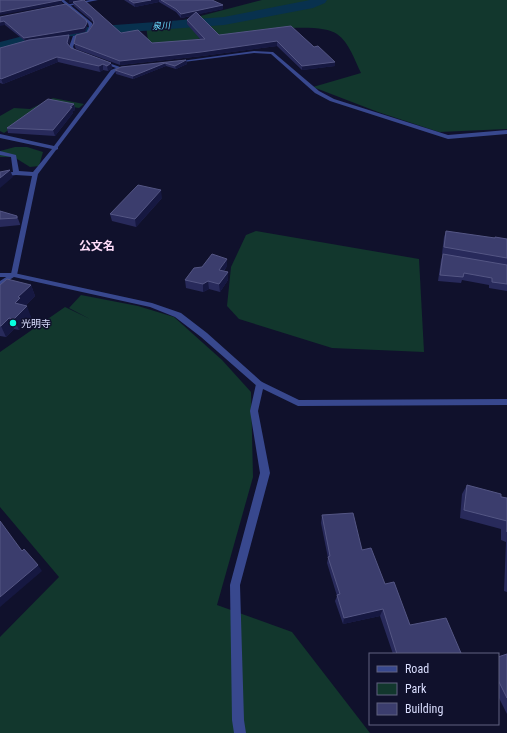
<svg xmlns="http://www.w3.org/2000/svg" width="507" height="733" font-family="'Roboto Condensed','Noto Sans JP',sans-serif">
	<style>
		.green { fill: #12372d }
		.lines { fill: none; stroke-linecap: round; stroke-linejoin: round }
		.river { fill: #08314e; fill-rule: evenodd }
		.minor { fill: #38488e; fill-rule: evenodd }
		.tertiary { fill: #38488e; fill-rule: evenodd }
		.wall { fill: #282a5b }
		.shaded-wall { fill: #161841 }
		.building { fill: #3b3d6d; stroke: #545684 }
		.poi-dot { fill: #07ffe0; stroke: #10112c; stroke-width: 1.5 }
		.labels { text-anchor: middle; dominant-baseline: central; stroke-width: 3; stroke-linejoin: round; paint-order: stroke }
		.far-water-label { font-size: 9px; font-style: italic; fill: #69dbff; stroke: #10112c }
		.poi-label { font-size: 10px; fill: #dbdfff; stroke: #10112c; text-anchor: start }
		.quarter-label { font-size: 12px; font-weight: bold; fill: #ffddfa; stroke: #10112c }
	</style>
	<rect width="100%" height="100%" fill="#10112c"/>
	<!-- green -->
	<g class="green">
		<path d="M262,0H507V129L439,132L378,112L313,87L361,73C355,61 349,42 337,34C313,16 184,42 149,47L146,26L189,19Z"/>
		<polygon points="53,98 84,104 79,108 50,103 4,133 0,131 0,116 14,108 30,109"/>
		<polygon points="15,147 27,147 43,152 39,166 30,167 14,157 0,157 0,151"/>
		<polygon points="256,231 419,259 424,352 332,348 239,319 227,306 231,267 246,235"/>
		<polygon points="81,295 138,306 174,317 222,360 251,392 253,477 217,605 292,632 370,733 0,733 0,637 59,577 0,507 0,352 65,307 90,319 69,308"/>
	</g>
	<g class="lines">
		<!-- river -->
		<polygon class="river" points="310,0 327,0 325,3 313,8 224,25 60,37 37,41 0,52 0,42 35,33 60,29 224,17"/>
		<!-- minor -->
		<g class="minor">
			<polygon points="60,0 64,0 92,23 93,27 88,35 76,38 73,47 75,50 82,53 82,55 73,52 69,47 73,36 86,33 89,27 88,23"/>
			<polygon points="254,51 273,52 319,91 334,99 448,135 507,130 507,134 448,139 330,101 315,93 271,54 254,53 176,63 174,62"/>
			<polygon points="100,60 120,67 130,66 132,67 115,72 58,147 58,149 56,150 38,174 17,275 0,286 0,281 11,274 32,176 16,175 0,177 0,173 13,172 11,157 0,155 0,151 16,155 19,171 33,172 52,149 0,138 0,134 54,146 111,70 116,68 100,62"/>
			<polygon points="260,381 299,400 507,399 507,405 298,406 263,389 258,411 270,473 240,585 244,720 246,733 234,733 232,720 230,585 260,473 250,411 256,384 257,382"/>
		</g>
		<!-- tertiary -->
		<g class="tertiary">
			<polygon points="90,0 98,0 58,8 56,7"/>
			<polygon points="0,273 14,273 152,303 181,313 207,333 264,384 263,386 257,386 201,337 175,317 150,307 14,277 0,277"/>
		</g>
	</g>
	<!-- wall -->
	<g class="wall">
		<polygon points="124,0 212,0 223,9 198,14 219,35 291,26 335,66 302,70 277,46 202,56 120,65 76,49 75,47 74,43 88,32 93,23 93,22 74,6 73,2 121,33 152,43 201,40 187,24 187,20 192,16 181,18 176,12 159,2 135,7"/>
		<polygon points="0,17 87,27 85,32 56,37 69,35 70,40 69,45 71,48 111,63 112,68 108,71 103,70 100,72 58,62 3,84 0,83 0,48 25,41 5,25"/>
		<polygon points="186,60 187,64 176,69 166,66 133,79 116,74 115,70 121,67"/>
		<polygon points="74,104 75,110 73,111 73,113 55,136 8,133 7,128"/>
		<polygon points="162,198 136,227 112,221 110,214"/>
		<polygon points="0,211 17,216 20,224 20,225 0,227"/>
		<polygon points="446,231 494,238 507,239 507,291 489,288 489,285 462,280 461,283 438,281 441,260 443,254 442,254 444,237"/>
		<polygon points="227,266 224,271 228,272 228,280 220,292 209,289 203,292 186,288 185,280"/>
		<polygon points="0,285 31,285 35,296 25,306 31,317 19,330 14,329 6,337 0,336"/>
		<polygon points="467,485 507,498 507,592 504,591 506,542 501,540 501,529 460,518 462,494"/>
		<polygon points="322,515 362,550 410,625 461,653 460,654 393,654 380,616 343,624 335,601 337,596 327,563 328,558 321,523"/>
		<polygon points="507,654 507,714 498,696 498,657"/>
	</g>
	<!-- shaded-wall -->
	<g class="shaded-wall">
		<polygon points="62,0 62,4 0,15 0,12"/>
		<polygon points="69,0 84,0 69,3"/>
		<polygon points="151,0 159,0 159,2 135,7 134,3"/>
		<polygon points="223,5 223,9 181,18 181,14"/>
		<polygon points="4,21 5,25 0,26 0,22"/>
		<polygon points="87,23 87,27 85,32 25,42 24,38"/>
		<polygon points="69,35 70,40 68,48 67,43"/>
		<polygon points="277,41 277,46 202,56 120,65 120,61"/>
		<polygon points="57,57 58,62 3,84 1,79"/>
		<polygon points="186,60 187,64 176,69 175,66"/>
		<polygon points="335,62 335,66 302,70 302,66"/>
		<polygon points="111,63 112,68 108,71 107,66"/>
		<polygon points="165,63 166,66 133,79 133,76"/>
		<polygon points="103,64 103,70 100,72 99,66"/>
		<polygon points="74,104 75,110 73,111 73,113 55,136 53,130 70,107"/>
		<polygon points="10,170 13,177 0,188 0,178"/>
		<polygon points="161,190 162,198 136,227 135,219"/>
		<polygon points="227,259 227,266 219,277 219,270"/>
		<polygon points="228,272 228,280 220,292 219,284"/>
		<polygon points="208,281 209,289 203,292 203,284"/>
		<polygon points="31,285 35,296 24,307 27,306 31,317 19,330 14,319 15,303 18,297"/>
		<polygon points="9,318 14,329 6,337 1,326"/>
		<polygon points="38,565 42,571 0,607 0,597"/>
		<polygon points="383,609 380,616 343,624 344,618"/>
	</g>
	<!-- building -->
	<g class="building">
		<polygon points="0,0 62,0 0,12"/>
		<polygon points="84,0 121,33 138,30 152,43 205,39 187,20 196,12 219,35 291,26 314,47 318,46 335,62 302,66 277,41 201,52 120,61 75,44 74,43 76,35 88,32 94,23 92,18 73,2"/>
		<polygon points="129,0 151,0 134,3"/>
		<polygon points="161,0 212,0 223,5 181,14 176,9"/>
		<polygon points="66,4 86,20 87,23 84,28 24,38 4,21 0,22 0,17"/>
		<polygon points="69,35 67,43 71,48 111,63 107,66 103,64 99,66 57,57 1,79 0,78 0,48 29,40"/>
		<polygon points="186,60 175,66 165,63 133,76 115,70 121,67"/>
		<polygon points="48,99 74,104 70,107 72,107 53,130 7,128"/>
		<polygon points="10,170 0,178 0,172"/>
		<polygon points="138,185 161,190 135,219 110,214"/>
		<polygon points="0,211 17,216 17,218 0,219"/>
		<polygon points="446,231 495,238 495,237 507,239 507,258 444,247"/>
		<polygon points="212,254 227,259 219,270 228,272 219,284 208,281 203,284 185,280 194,268 202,267"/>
		<polygon points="443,254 507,265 507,284 492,282 492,278 464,273 463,277 440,275"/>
		<polygon points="7,279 31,285 18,297 20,298 15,303 27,306 14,319 9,318 1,326 0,326 0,285"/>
		<polygon points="467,485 501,494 501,497 507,498 507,532 507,521 464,510"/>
		<polygon points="353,513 362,550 371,548 385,584 394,582 410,625 446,618 461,653 457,654 397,654 383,609 344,618 337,595 340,594 328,557 330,556 322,515"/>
		<polygon points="0,521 22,551 24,549 38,565 0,597"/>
		<polygon points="507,654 507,698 498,680 498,657"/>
	</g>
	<!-- markers -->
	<circle class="poi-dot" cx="13" cy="323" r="4"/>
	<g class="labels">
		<!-- far-water labels -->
		<g class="far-water-label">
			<text transform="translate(161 26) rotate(-4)">泉川</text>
		</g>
		<!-- poi labels -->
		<g class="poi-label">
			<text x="21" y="323">光明寺</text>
		</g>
		<!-- quarter labels -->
		<g class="quarter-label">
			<text x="97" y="246">公文名</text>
		</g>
	</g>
	<!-- legend -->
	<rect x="369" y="653" width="130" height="72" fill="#10112c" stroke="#616380"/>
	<rect x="377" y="666" width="20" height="6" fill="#38488e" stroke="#616380"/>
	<text x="405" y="673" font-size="12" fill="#dbdfff">Road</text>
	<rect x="377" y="683" width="20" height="12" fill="#12372d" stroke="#616380"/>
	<text x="405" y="693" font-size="12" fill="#dbdfff">Park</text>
	<rect x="377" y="703" width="20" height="12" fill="#3b3d6d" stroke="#616380"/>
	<text x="405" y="713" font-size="12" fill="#dbdfff">Building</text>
</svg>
